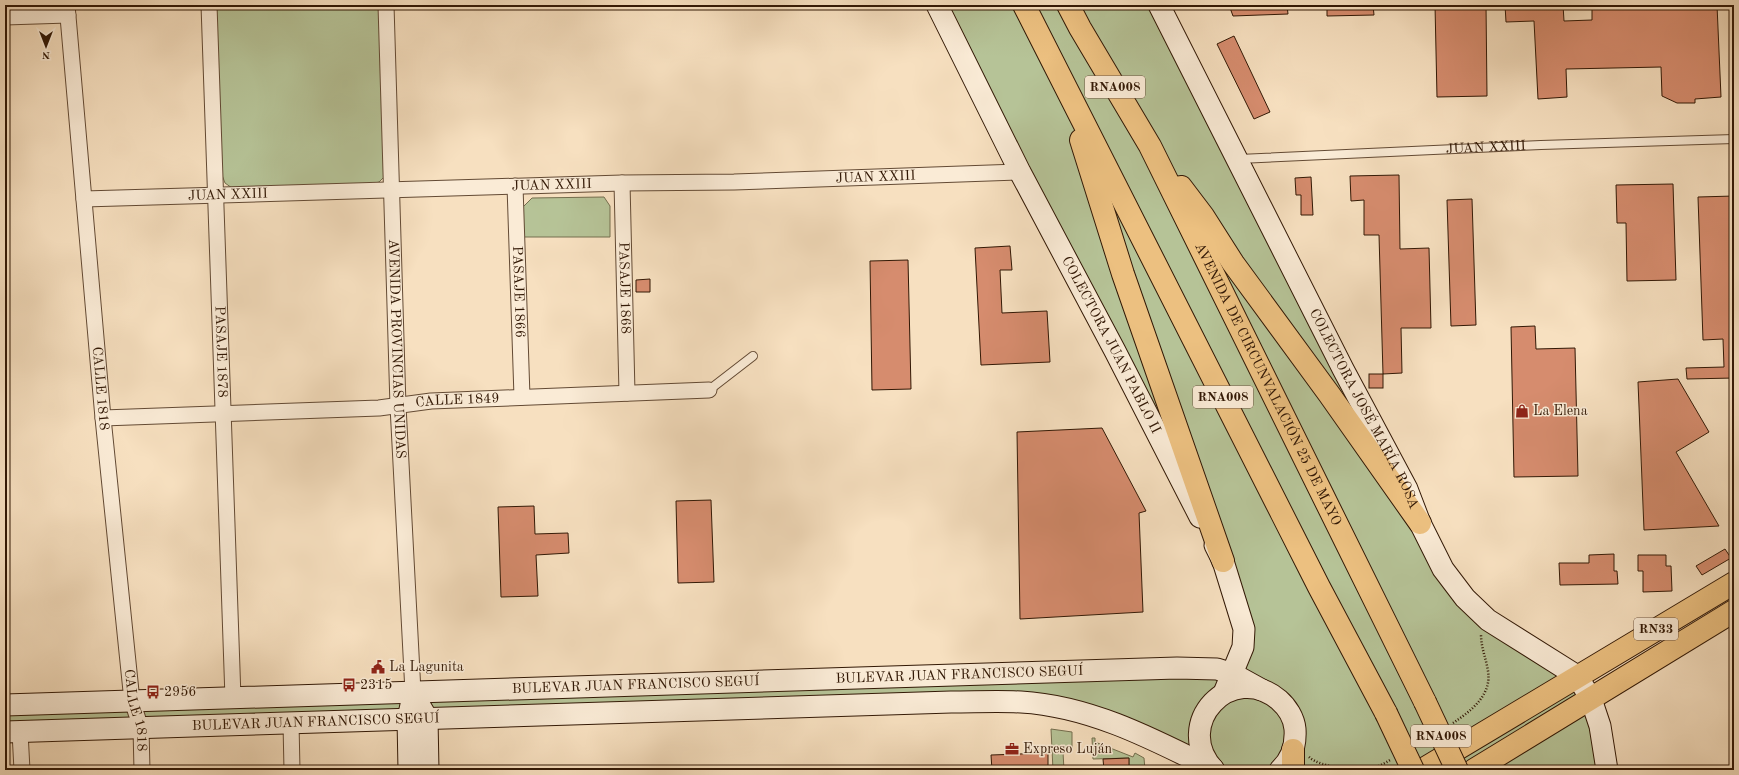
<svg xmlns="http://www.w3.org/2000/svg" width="1739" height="775" font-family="'Old Standard TT',serif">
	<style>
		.green { fill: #b6c397; stroke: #746e4e }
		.building { fill: #d68c6e; stroke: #321805 }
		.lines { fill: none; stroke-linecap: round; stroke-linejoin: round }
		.service-casing { stroke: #634a34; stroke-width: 10 }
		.minor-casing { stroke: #634a34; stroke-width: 17 }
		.secondary-casing { stroke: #321805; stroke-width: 23 }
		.primary-casing { stroke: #321805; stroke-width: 24 }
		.motorway-casing { stroke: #321805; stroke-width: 24 }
		.path { stroke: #321805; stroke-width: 2.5; stroke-dasharray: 1 2; stroke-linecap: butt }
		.service { stroke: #faebd6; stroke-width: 8 }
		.minor { stroke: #faebd6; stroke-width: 15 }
		.secondary { stroke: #faebd6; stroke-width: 21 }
		.primary { stroke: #ecc080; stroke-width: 22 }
		.motorway { stroke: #ecc080; stroke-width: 22 }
		.motorway-bridge-casing { stroke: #321805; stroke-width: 24; stroke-linecap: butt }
		.motorway-bridge { stroke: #ecc080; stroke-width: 22 }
		.labels { text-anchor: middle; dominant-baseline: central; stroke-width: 3; stroke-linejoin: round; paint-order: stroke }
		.shield { fill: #faebd6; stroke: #6e5744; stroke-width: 1 }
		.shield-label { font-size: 13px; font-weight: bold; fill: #321805 }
		.street-label { font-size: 14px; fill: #321805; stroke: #faebd6 }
		.poi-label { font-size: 14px; fill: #321805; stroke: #faebd6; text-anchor: start }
	</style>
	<rect width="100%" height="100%" fill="#f7e0c0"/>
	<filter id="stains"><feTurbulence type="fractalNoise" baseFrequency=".005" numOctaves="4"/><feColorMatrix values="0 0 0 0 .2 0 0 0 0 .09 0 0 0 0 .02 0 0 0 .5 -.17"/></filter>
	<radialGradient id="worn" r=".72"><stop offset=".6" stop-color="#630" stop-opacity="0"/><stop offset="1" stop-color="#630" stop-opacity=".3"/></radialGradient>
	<!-- green -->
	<g class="green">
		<polygon points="215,5 380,5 385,176 379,182 368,185 232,188 225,183 222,175"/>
		<polygon points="937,5 1159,5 1465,598 1577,676 1607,770 1214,770 1066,709 5,732 5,705 1217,669 1243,647 1223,561"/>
		<polygon points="604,197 610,206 610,237 523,237 522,208 532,198"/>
		<polygon points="1051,729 1072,732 1072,751 1063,752 1064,770 1053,770"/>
		<polygon points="1092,738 1095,738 1095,742 1133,757 1135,753 1144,758 1145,770 1129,770 1129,758 1093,759"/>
	</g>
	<!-- building -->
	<g class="building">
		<polygon points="1229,5 1287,5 1288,14 1233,16"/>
		<polygon points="1327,5 1373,5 1374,15 1327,16"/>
		<polygon points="1435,5 1486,5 1487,96 1437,97"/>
		<polygon points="1505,5 1563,5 1564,21 1592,20 1592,5 1717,5 1721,97 1695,99 1695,103 1677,103 1662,96 1661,67 1566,69 1567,97 1538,99 1534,21 1506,22"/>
		<polygon points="1234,36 1270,112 1254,119 1217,44"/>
		<polygon points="1399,175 1400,249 1429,248 1431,328 1401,328 1402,373 1383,374 1379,235 1364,235 1364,200 1351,201 1350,176"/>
		<polygon points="1311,177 1313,215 1301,215 1301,195 1296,195 1295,178"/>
		<polygon points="1673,184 1676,280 1627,281 1626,223 1617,223 1616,185"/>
		<polygon points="1734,196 1734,378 1687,379 1686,368 1724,367 1723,339 1703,340 1698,197"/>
		<polygon points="1472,199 1476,325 1451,326 1447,200"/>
		<polygon points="1010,246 1012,270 1000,270 1002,313 1047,311 1050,362 981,365 975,248"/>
		<polygon points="908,260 911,389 872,390 870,261"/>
		<polygon points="650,279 650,292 636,292 636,280"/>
		<polygon points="1535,326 1536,349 1575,348 1578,476 1514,477 1511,327"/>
		<rect x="1369" y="374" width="14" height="14"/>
		<polygon points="1678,379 1709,432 1676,452 1719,526 1644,530 1638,382"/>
		<polygon points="1102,428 1146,511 1139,513 1143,612 1020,619 1017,432"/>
		<polygon points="711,500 714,582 678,583 676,501"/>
		<polygon points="534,506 535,534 568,533 569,553 536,555 538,596 501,597 498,507"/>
		<polygon points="1725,549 1731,558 1702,575 1696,566"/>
		<polygon points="1614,554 1614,571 1617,571 1618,584 1560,585 1559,563 1589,563 1589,555"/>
		<polygon points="1638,555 1666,555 1666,566 1671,566 1672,591 1643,592 1643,571 1638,571"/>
		<polygon points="1048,753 1048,770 992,770 991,755"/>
		<polygon points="1129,758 1129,770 1104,770 1103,759"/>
	</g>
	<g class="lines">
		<!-- service casing -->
		<g class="service-casing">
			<g id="service">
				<path id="s1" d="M1239,159L1541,145L1734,139"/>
				<polyline points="709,390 753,356"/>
			</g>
		</g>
		<!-- minor casing -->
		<g class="minor-casing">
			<g id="minor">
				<path id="s2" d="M67,5L103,418L132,701L141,728L142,770"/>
				<path id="s3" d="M209,5L233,698"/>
				<path id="s4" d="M386,5L398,406L413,692"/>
				<polyline points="5,17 68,15"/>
				<path id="s5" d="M622,183L627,393"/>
				<path id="s6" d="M515,186L522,397"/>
				<path id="s7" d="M84,199L622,183L734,182L1020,172"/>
				<path id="s8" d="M103,418L379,408L431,401L709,390"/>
				<polyline points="291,723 292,770"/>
				<polyline points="20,732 22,770"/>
			</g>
		</g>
		<!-- secondary casing -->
		<g class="secondary-casing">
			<g id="secondary">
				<path id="s9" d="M937,5L1020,172L1115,351L1200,517"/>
				<path id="s10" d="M1159,5L1343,369L1407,489L1420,523L1443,569L1465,598L1488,620L1577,676L1591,699L1600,726L1607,770"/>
				<polyline points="1215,545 1223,561 1244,629 1243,647 1224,693"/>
				<path id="s11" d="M5,705L1177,668L1217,669L1233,674L1262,690"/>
				<polyline points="420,706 427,718 428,770"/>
				<path id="s12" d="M5,732L951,702C974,702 998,701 1021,702C1090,706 1153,739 1213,769"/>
				<polyline points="409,770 408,719 411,705"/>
				<path d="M1214,770C1171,724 1232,660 1279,700C1287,707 1294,718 1295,729C1296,744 1292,759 1280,770"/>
			</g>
		</g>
		<!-- primary casing -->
		<g class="primary-casing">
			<g id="primary">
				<polyline points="1293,770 1293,750"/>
				<polyline points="1422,770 1734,583"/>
				<polyline points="1474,770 1734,611"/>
			</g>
		</g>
		<!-- motorway casing -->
		<g class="motorway-casing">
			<g id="motorway">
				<polyline points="1024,5 1319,587 1386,713"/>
				<path id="s13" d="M1068,5L1080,28L1150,146L1425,702"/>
				<polyline points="1081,140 1123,274 1223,561"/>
				<polyline points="1181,187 1203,216 1233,263 1329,394 1420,523"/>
			</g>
		</g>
		<!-- path -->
		<g class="path">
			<path d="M1453,723C1471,711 1492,695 1488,671C1486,658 1481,648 1481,634"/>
			<path d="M1309,757C1321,768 1358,771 1373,768C1380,766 1385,763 1390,760"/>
		</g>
		<!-- service -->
		<use href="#service" class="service"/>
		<!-- minor -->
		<use href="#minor" class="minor"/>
		<!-- secondary -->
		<use href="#secondary" class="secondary"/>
		<!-- primary -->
		<use href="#primary" class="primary"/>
		<!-- motorway -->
		<use href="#motorway" class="motorway"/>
		<!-- motorway-bridge casing -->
		<g class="motorway-bridge-casing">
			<g id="motorway-bridge">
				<polyline points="1425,702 1457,770"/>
				<polyline points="1386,713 1413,770"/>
			</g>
		</g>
		<!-- motorway-bridge -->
		<use href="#motorway-bridge" class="motorway-bridge"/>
	</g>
	<!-- icons -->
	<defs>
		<g id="shop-bare" transform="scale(1.08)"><path d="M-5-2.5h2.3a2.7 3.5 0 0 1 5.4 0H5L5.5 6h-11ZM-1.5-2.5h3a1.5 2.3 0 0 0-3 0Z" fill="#8f2418" stroke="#faebd6" stroke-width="2.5" paint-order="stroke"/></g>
		<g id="civic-bare" transform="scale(1.08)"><path d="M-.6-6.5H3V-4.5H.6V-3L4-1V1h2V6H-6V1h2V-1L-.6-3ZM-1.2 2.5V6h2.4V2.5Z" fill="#8f2418" stroke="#faebd6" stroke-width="2.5" paint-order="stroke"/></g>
		<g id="bus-bare" transform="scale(1.08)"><path d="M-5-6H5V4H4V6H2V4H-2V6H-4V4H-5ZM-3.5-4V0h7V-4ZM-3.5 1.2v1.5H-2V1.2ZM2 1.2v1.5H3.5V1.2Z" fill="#8f2418" stroke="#faebd6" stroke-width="2.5" paint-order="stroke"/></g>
		<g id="office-bare" transform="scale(1.08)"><path d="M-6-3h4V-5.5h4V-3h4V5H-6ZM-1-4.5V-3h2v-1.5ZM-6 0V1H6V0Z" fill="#8f2418" stroke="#faebd6" stroke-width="2.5" paint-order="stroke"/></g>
	</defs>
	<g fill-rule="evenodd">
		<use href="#shop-bare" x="1522" y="411"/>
		<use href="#civic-bare" x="378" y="667"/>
		<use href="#bus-bare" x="349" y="685"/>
		<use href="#bus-bare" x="153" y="692"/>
		<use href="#office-bare" x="1012" y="749"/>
	</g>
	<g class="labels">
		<!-- shield labels -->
		<g class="shield">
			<rect x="1085" y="76" width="60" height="22" rx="3"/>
			<rect x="1193" y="386" width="60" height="22" rx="3"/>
			<rect x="1634" y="618" width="44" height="22" rx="3"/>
			<rect x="1411" y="725" width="60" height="22" rx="3"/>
		</g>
		<g class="shield-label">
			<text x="1115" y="87">RNA008</text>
			<text x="1223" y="397">RNA008</text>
			<text x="1656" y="629">RN33</text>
			<text x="1441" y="736">RNA008</text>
		</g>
		<!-- street labels -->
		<g class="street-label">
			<text stroke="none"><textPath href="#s1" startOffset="247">JUAN XXIII</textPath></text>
			<text stroke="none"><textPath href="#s7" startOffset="792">JUAN XXIII</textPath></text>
			<text stroke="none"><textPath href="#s7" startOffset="468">JUAN XXIII</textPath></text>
			<text stroke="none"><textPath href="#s7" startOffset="144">JUAN XXIII</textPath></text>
			<text stroke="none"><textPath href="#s5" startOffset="105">PASAJE 1868</textPath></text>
			<text stroke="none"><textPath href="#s6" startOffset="106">PASAJE 1866</textPath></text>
			<text stroke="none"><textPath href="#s9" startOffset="382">COLECTORA JUAN PABLO II</textPath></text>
			<text stroke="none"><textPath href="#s4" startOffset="344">AVENIDA PROVINCIAS UNIDAS</textPath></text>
			<text stroke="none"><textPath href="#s3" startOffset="347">PASAJE 1878</textPath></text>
			<text stroke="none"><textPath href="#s13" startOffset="429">AVENIDA DE CIRCUNVALACIÓN 25 DE MAYO</textPath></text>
			<text stroke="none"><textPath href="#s2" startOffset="385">CALLE 1818</textPath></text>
			<text stroke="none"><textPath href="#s8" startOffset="355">CALLE 1849</textPath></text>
			<text stroke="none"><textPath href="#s10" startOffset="453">COLECTORA JOSÉ MARÍA ROSA</textPath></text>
			<text stroke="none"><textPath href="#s11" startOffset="955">BULEVAR JUAN FRANCISCO SEGUÍ</textPath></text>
			<text stroke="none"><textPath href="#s11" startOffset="631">BULEVAR JUAN FRANCISCO SEGUÍ</textPath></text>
			<text stroke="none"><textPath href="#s2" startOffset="709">CALLE 1818</textPath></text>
			<text stroke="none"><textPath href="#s12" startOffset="311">BULEVAR JUAN FRANCISCO SEGUÍ</textPath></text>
		</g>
		<!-- poi labels -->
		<g class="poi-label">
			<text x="1533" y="411">La Elena</text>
			<text x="389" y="667">La Lagunita</text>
			<text x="360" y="685">2315</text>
			<text x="164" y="692">2956</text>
			<text x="1023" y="749">Expreso Luján</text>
		</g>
	</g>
	<!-- margin -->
	<rect width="1739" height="775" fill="none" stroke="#f7e0c0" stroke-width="20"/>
	<rect x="6" y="6" width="1727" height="763" fill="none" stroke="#321805" stroke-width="2"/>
	<rect x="10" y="10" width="1719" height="755" fill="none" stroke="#321805"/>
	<!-- north arrow -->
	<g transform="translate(46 46) rotate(180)" stroke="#faebd6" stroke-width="3" paint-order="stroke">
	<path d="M0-3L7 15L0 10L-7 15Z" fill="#321805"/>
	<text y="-6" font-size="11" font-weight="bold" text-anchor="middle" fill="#321805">N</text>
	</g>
	<rect width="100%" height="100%" filter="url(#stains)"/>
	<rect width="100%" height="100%" fill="url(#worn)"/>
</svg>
